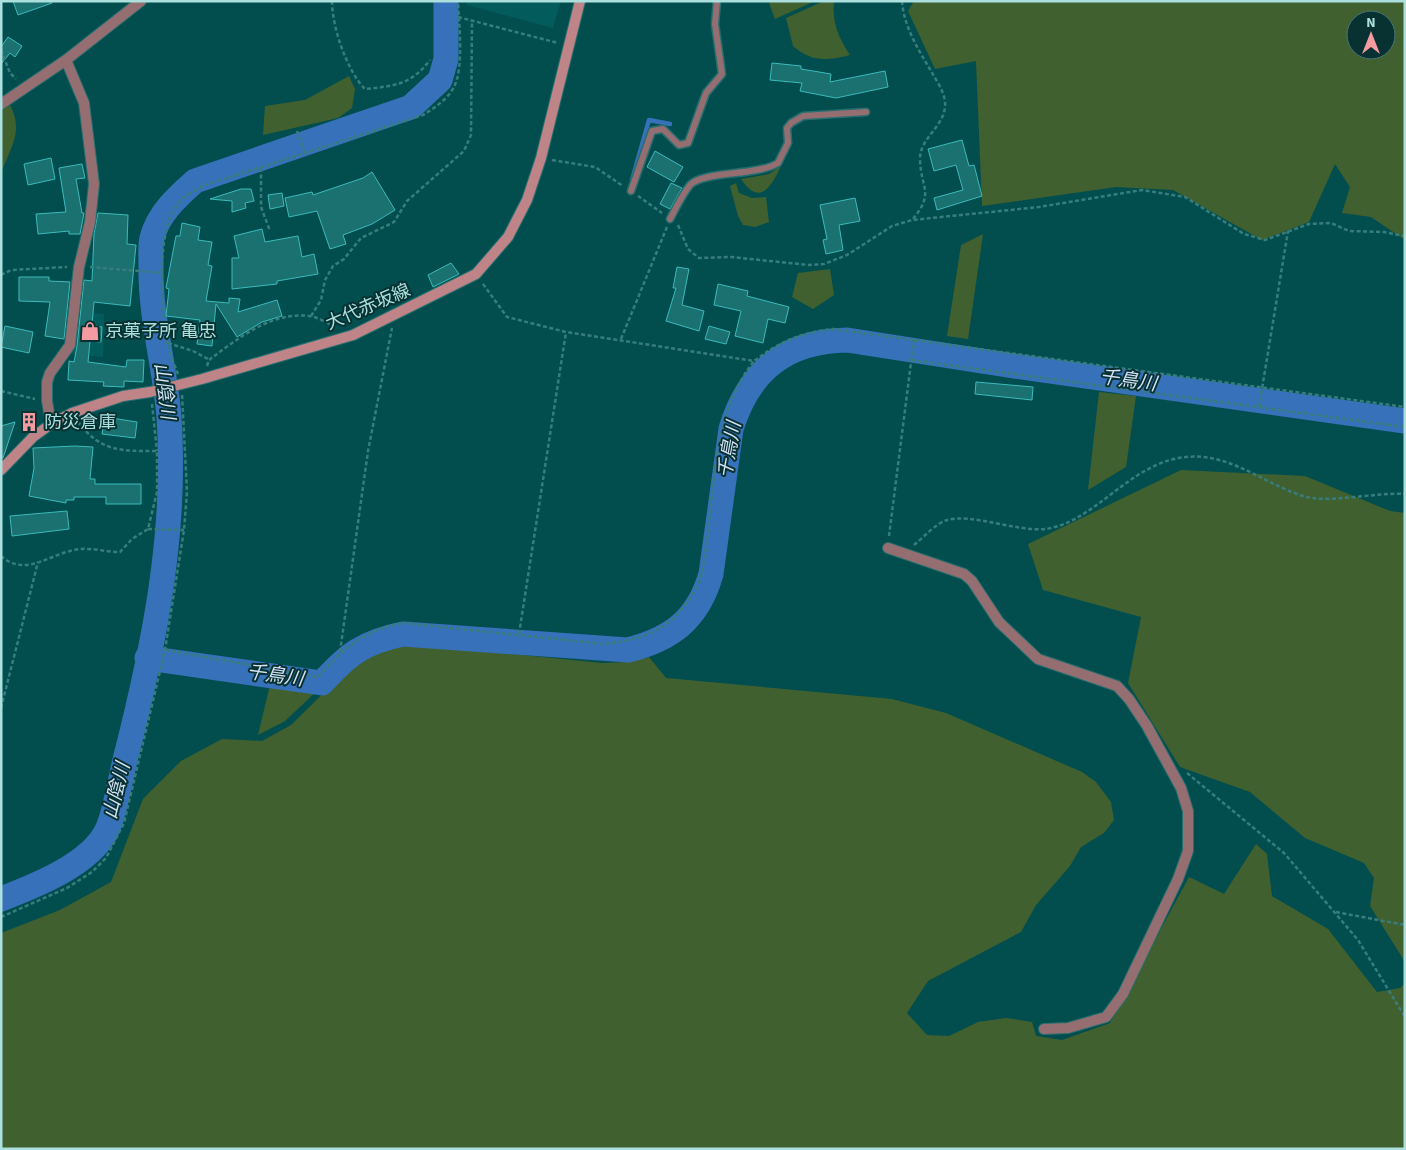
<svg xmlns="http://www.w3.org/2000/svg" width="1406" height="1150" font-family="'Source Sans 3','Noto Sans JP',sans-serif">
	<style>
		.built { fill: #035b5b }
		.green { fill: #41602f; fill-rule: evenodd }
		.lines { fill: none; stroke-linecap: round; stroke-linejoin: round }
		.stream { stroke: #3771b9; stroke-width: 4.5 }
		.river { stroke: #3771b9; stroke-width: 25 }
		.building { fill: #1b7070; stroke: #3bbbbb }
		.service-casing { stroke: #276e6f; stroke-width: 9 }
		.minor-casing { stroke: #276e6f; stroke-width: 12 }
		.secondary-casing { stroke: #276e6f; stroke-width: 12 }
		.path { stroke: #387d7d; stroke-width: 2.5; stroke-dasharray: 4 2.5; stroke-linecap: butt }
		.service { stroke: #946e70; stroke-width: 6 }
		.minor { stroke: #946e70; stroke-width: 10 }
		.secondary { stroke: #bf8488; stroke-width: 10 }
		.labels { text-anchor: middle; dominant-baseline: central; stroke-width: 4; stroke-linejoin: round; paint-order: stroke }
		.street-label { font-size: 18px; fill: #abe0df; stroke: #083131 }
		.poi-label { font-size: 18px; fill: #abe0df; stroke: #083131; text-anchor: start }
		.water-label { font-size: 19px; font-style: italic; fill: #d2e1f5; stroke: #083131 }
	</style>
	<rect width="100%" height="100%" fill="#024e4f"/>
	<!-- built -->
	<g class="built">
		<polygon points="467,1 561,1 553,28 467,5"/>
		<polygon points="79,312 104,314 103,357 69,354"/>
	</g>
	<!-- green -->
	<g class="green">
		<polygon points="772,1 815,1 775,19 769,3"/>
		<path d="M824,1H834C832,23 838,37 850,55C827,61 811,62 793,46L786,18Z"/>
		<path d="M914,1H1405V240L1371,217L1342,213L1350,187L1335,164L1309,222L1262,240L1173,190L1116,187L982,206L976,61L935,69L908,11ZM1356,20H1386V50H1356Z"/>
		<polygon points="349,76 355,89 352,108 338,118 263,135 265,106 305,100"/>
		<path d="M9,103C25,132 10,147 1,174V109Z"/>
		<path d="M781,166C772,185 760,208 741,179L769,174Z"/>
		<polygon points="736,183 739,193 752,198 766,197 769,222 755,227 743,225 738,216 730,186"/>
		<polygon points="983,234 968,339 947,336 961,245"/>
		<polygon points="830,269 834,295 813,309 792,297 798,273"/>
		<polygon points="1099,392 1136,396 1126,467 1088,490"/>
		<polygon points="1181,470 1305,476 1390,511 1405,513 1405,962 1370,906 1374,878 1364,863 1305,838 1250,792 1180,767 1128,683 1141,617 1043,590 1028,544"/>
		<polygon points="413,644 602,663 628,662 649,657 666,678 892,699 946,713 1082,772 1096,782 1111,802 1114,820 1104,833 1081,847 1070,866 1036,905 1021,932 928,981 907,1013 927,1035 949,1036 978,1022 1006,1018 1032,1022 1036,1036 1062,1040 1110,1023 1189,877 1224,894 1256,844 1267,854 1272,896 1328,929 1377,992 1400,988 1405,983 1405,1149 1,1149 1,933 60,910 111,882 143,799 181,761 222,739 262,741 291,725 353,664 376,652 395,646"/>
		<polygon points="270,685 319,689 285,721 258,735"/>
	</g>
	<g class="lines">
		<!-- stream -->
		<polyline class="stream" points="632,180 649,120 670,124"/>
		<!-- river -->
		<g class="river">
			<path d="M147,658L322,683C348,654 364,642 403,634L628,650C672,639 698,619 711,574L731,429C749,370 786,341 847,340L1021,367L1405,421"/>
			<path d="M1,899C35,886 91,864 107,830C115,814 121,775 126,756C154,646 177,531 169,417C165,366 150,317 151,266C151,257 150,246 152,238C158,214 177,197 195,181L411,107L440,80L446,59V1"/>
		</g>
	</g>
	<!-- building -->
	<g class="building">
		<polygon points="13,1 52,1 52,3 18,15"/>
		<polygon points="8,37 22,46 15,57 10,53 1,64 1,47"/>
		<polygon points="772,63 801,66 801,69 831,74 830,82 885,71 888,87 836,98 800,91 802,83 770,80"/>
		<polygon points="962,140 969,166 974,165 982,196 937,210 934,198 963,190 956,165 934,171 928,149"/>
		<polygon points="655,151 683,167 674,182 647,167"/>
		<polygon points="51,158 55,179 28,185 24,164"/>
		<polygon points="82,164 85,178 76,179 82,213 84,213 80,234 69,234 69,231 38,234 36,214 66,212 59,168"/>
		<polygon points="372,172 395,210 372,224 343,235 346,244 330,249 317,211 289,217 285,198 312,192 313,195 363,178"/>
		<polygon points="671,183 682,188 670,209 660,204"/>
		<polygon points="241,189 251,189 254,201 245,203 246,208 232,212 232,201 210,199"/>
		<polygon points="282,193 284,206 270,209 268,195"/>
		<polygon points="855,198 860,221 839,225 843,250 826,254 823,240 827,239 820,205"/>
		<polygon points="98,213 128,215 127,244 136,245 130,306 94,302 92,325 102,327 101,342 90,341 88,362 126,367 127,360 144,360 143,382 124,381 124,387 103,386 104,382 68,380 69,361 74,362 77,346 84,280 92,281 94,234"/>
		<polygon points="182,223 200,227 198,240 212,242 208,265 212,266 206,301 229,303 229,298 240,299 238,312 277,300 282,316 262,322 237,337 216,304 212,346 197,344 200,320 166,316 169,289 166,288 176,236 180,236"/>
		<polygon points="262,229 265,242 298,236 302,257 314,254 318,274 277,281 277,284 232,289 232,258 239,258 234,236"/>
		<polygon points="451,263 459,274 433,287 428,275"/>
		<polygon points="677,267 689,269 682,305 704,311 699,331 666,321 676,288 673,288"/>
		<polygon points="19,277 49,277 49,281 70,282 64,339 45,336 50,302 19,301"/>
		<polygon points="718,284 748,291 747,296 789,307 785,323 768,319 763,343 735,336 741,311 714,305"/>
		<polygon points="5,326 33,332 29,353 1,347"/>
		<polygon points="709,326 730,332 726,344 705,339"/>
		<polygon points="976,382 1033,387 1032,400 975,394"/>
		<polygon points="105,417 137,422 135,438 102,434"/>
		<polygon points="15,422 3,458 1,457 1,426"/>
		<polygon points="75,446 93,447 90,479 95,479 95,484 141,484 141,504 106,504 106,497 74,497 74,500 66,500 66,503 29,496 34,468 33,448"/>
		<polygon points="67,511 69,529 12,536 10,516"/>
	</g>
	<g class="lines">
		<!-- service casing -->
		<g class="service-casing">
			<g id="service">
				<polyline points="631,191 652,131 663,129 679,145 688,143 706,93 722,74 715,24 717,1"/>
				<path d="M670,219C676,208 682,195 690,185C703,171 756,176 778,163L788,143L787,128L791,123L803,116L866,112"/>
			</g>
		</g>
		<!-- minor casing -->
		<g class="minor-casing">
			<g id="minor">
				<polyline points="1,104 66,60 141,1"/>
				<polyline points="51,424 47,401 47,382 50,373 70,345 79,267 90,222 94,184 84,103 66,60"/>
				<polyline points="888,548 964,574 972,581 999,622 1038,659 1117,686 1129,699 1147,726 1181,788 1188,811 1188,851 1178,879 1123,994 1106,1017 1068,1028 1044,1029"/>
			</g>
		</g>
		<!-- secondary casing -->
		<g class="secondary-casing">
			<polyline id="secondary" points="1,470 33,437 51,424 72,413 123,396 150,392 202,379 353,335 476,274 508,237 527,200 541,158 580,1"/>
		</g>
		<!-- path -->
		<g class="path">
			<path d="M332,1C332,27 347,71 365,89C394,86 411,85 430,60"/>
			<path d="M902,1C904,27 918,49 931,71C936,80 944,91 945,102C947,126 919,137 920,160C921,189 935,193 912,220"/>
			<polyline points="458,17 558,43"/>
			<polyline points="1,50 10,73 16,79"/>
			<polyline points="297,131 305,153"/>
			<polyline points="552,160 595,167 623,186"/>
			<polyline points="261,168 261,207 270,231"/>
			<polyline points="638,196 662,213"/>
			<polyline points="678,225 688,249 699,258 731,257 809,265 824,264 847,255 892,226 912,220 1039,207 1142,190 1185,197 1244,234 1265,240 1309,224 1331,223 1349,231 1384,232 1405,236"/>
			<polyline points="90,267 163,273"/>
			<polyline points="1,275 11,270 67,267"/>
			<path d="M483,284L507,317L566,332L754,361C781,341 799,333 833,329L1405,407"/>
			<polyline points="311,316 321,300 325,280 333,266 344,259 361,238 394,222 407,201 464,151 471,135 472,22"/>
			<polyline points="621,339 667,227"/>
			<polyline points="168,343 193,351 208,359"/>
			<polyline points="911,360 1405,427"/>
			<path d="M207,366L209,360C237,339 272,311 309,316C318,317 329,324 337,328"/>
			<path d="M178,374C174,364 169,352 167,341C162,306 155,235 177,205C183,196 196,190 205,185L423,115C434,108 447,100 454,87C464,68 459,23 458,1"/>
			<polyline points="1,391 35,399"/>
			<polyline points="152,404 157,451"/>
			<polyline points="1259,407 1288,231"/>
			<polyline points="148,529 184,530"/>
			<polyline points="889,536 914,339"/>
			<path d="M914,545C924,537 935,524 947,520C971,513 1018,532 1045,529C1092,523 1124,471 1174,459C1224,447 1259,482 1303,496C1326,504 1376,492 1405,494"/>
			<path d="M1,556C27,579 52,551 81,549C92,548 108,552 120,552L132,539L148,529L157,492V451C121,451 101,452 78,422"/>
			<polyline points="519,634 566,332"/>
			<path d="M165,650L318,677C342,649 366,629 403,623L604,644C651,639 680,624 700,580C717,508 706,422 754,361"/>
			<polyline points="340,652 368,451 392,328"/>
			<polyline points="1,708 38,562"/>
			<polyline points="1187,773 1284,853 1358,940 1405,1017"/>
			<polyline points="1336,912 1405,925"/>
			<polyline points="1,917 67,888 92,872 106,858 124,823 165,650 184,530 187,492 182,394"/>
		</g>
		<!-- service -->
		<use href="#service" class="service"/>
		<!-- minor -->
		<use href="#minor" class="minor"/>
		<!-- secondary -->
		<use href="#secondary" class="secondary"/>
	</g>
	<!-- icons -->
	<defs>
		<g id="shop-bare" transform="scale(1.5)"><path d="M-5-2.5h2.3a2.7 3.5 0 0 1 5.4 0H5L5.5 6h-11ZM-1.5-2.5h3a1.5 2.3 0 0 0-3 0Z" fill="#f49aa1" stroke="#083131" stroke-width="2.5" paint-order="stroke"/></g>
		<g id="building-bare" transform="scale(1.5)"><path d="M-4-6H4V6H1V3H-1V6H-4ZM-2.5-4.3h1.7v1.8h-1.7ZM.8-4.3h1.7v1.8H.8ZM-2.5-1h1.7V.8h-1.7ZM.8-1h1.7V.8H.8Z" fill="#f49aa1" stroke="#083131" stroke-width="2.5" paint-order="stroke"/></g>
	</defs>
	<g fill-rule="evenodd">
		<use href="#shop-bare" x="90" y="331"/>
		<use href="#building-bare" x="29" y="422"/>
	</g>
	<g class="labels">
		<!-- street labels -->
		<g class="street-label">
			<text transform="translate(368 307) rotate(-23)">大代赤坂線</text>
		</g>
		<!-- poi labels -->
		<g class="poi-label">
			<text x="105" y="331">京菓子所 亀忠</text>
			<text x="44" y="422">防災倉庫</text>
		</g>
		<!-- water labels -->
		<g class="water-label">
			<text transform="translate(1128 381) rotate(8)">千鳥川</text>
			<text transform="translate(164 391) rotate(83)">山陰川</text>
			<text transform="translate(730 450) rotate(-80)">千鳥川</text>
			<text transform="translate(275 676) rotate(8)">千鳥川</text>
			<text transform="translate(117 791) rotate(-76)">山陰川</text>
		</g>
	</g>
	<!-- border -->
	<rect width="1406" height="1150" fill="none" stroke="#abe0df" stroke-width="5"/>
	<!-- north arrow -->
	<g transform="translate(1371 35)"><circle r="24" fill="#083131" stroke="#497777"/>
	<path d="M0-4L9 19L0 12L-9 19Z" fill="#f49aa1"/>
	<text y="-8" font-size="14" font-weight="bold" text-anchor="middle" fill="#abe0df">N</text>
	</g>
</svg>
